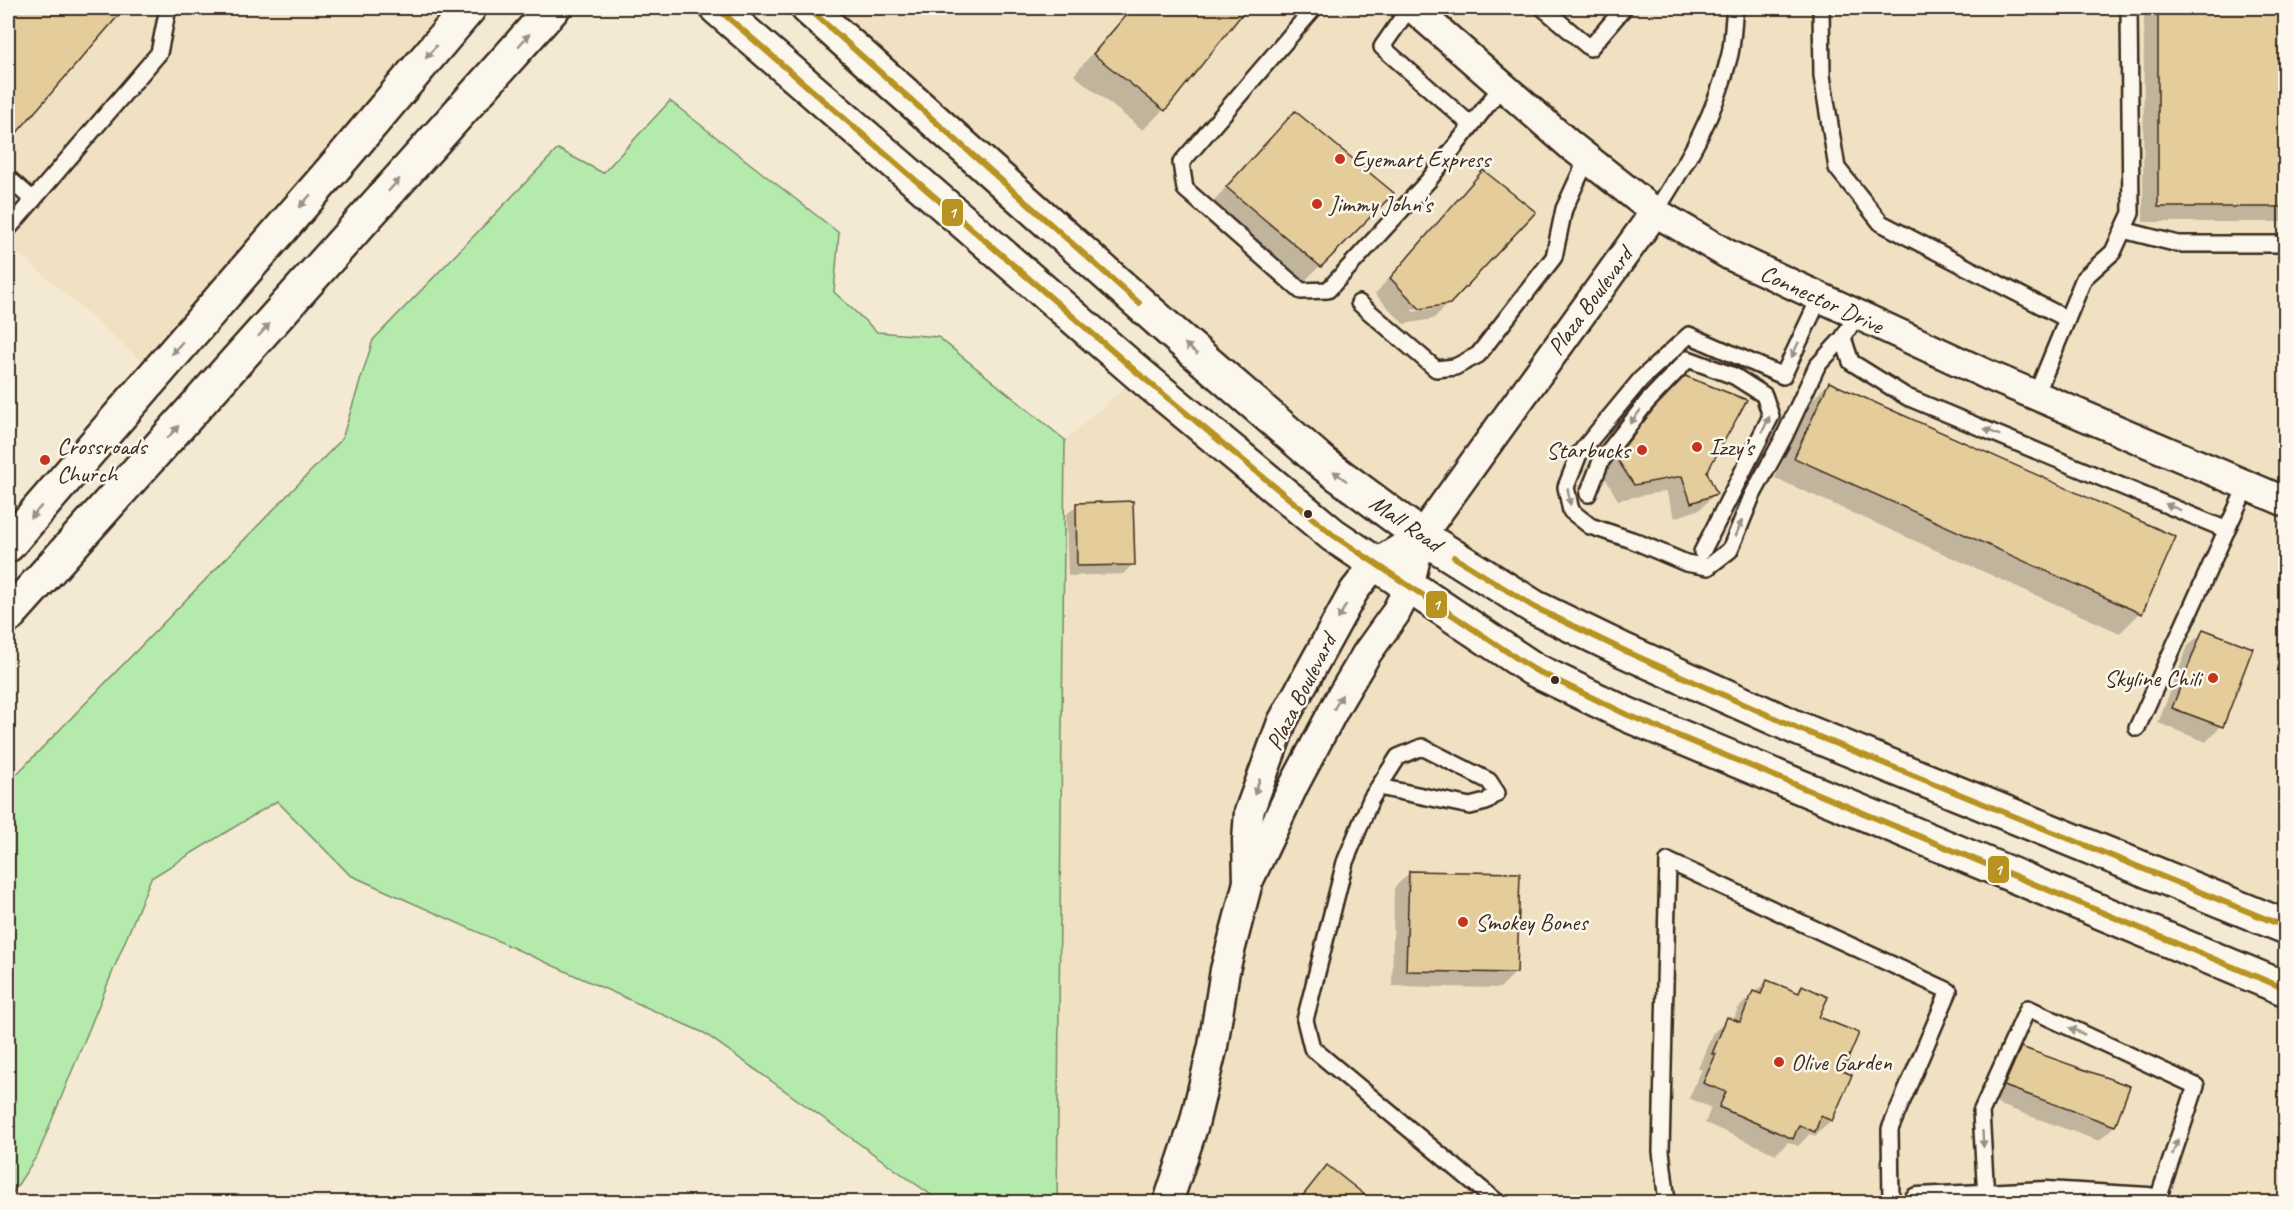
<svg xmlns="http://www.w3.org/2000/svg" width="2293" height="1210" font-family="Caveat,sans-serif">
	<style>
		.built { fill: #f0e1c3 }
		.green { fill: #b4ebad; stroke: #788a66; stroke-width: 1.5 }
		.shadow { fill: #0003 }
		.building { fill: #e5cc9b; stroke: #3b2a1e; stroke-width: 1.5 }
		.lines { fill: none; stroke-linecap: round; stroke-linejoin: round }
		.lane-casing { stroke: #3b2a1e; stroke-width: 20 }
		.street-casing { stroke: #3b2a1e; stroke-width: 33 }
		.secondary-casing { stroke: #3b2a1e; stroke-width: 38 }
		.highway-casing { stroke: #3b2a1e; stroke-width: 38 }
		.lane { stroke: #fbf7ec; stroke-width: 15 }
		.street { stroke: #fbf7ec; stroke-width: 28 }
		.secondary { stroke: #fbf7ec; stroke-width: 33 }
		.highway { stroke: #fbf7ec; stroke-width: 33 }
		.bus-1-casing { stroke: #fbf7ec; stroke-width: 10 }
		.bus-1 { stroke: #b89321; stroke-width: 6 }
		.oneway { fill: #9b9085 }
		.poi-dot { fill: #c8321e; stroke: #fbf7ec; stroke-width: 2 }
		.bus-dot { fill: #3b2a1e; stroke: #fbf7ec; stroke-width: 2 }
		.labels { text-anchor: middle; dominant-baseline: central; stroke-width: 5; stroke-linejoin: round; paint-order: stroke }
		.poi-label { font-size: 24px; fill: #3b2a1e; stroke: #fbf7ec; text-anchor: start }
		.street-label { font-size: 24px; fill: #3b2a1e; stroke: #fbf7ec }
		.line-badge { stroke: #fbf7ec; stroke-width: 2 }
		.badge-label { font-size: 16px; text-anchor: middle; font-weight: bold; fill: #fff }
	</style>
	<rect width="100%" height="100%" fill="#f4ead4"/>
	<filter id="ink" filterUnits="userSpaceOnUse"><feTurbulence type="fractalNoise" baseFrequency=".0167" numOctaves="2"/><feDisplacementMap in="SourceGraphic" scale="12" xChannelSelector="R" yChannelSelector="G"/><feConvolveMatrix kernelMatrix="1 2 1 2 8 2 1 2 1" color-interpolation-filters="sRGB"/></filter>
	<g filter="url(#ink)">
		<!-- built -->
		<g class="built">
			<polygon points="8,8 469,8 156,374 8,244"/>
			<polygon points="808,8 2285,8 2285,927 1797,728 1421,536"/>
			<polygon points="1139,374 1533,669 2285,989 2285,1202 1057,1202 1065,440"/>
		</g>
		<!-- green -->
		<polygon class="green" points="670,101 839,233 834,292 877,332 938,337 1065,440 1057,1202 941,1202 704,1033 350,875 277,801 151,878 38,1154 8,1200 8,783 342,439 373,340 558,149 603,173"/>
		<!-- shadow -->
		<g class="shadow">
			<polygon points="8,8 112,8 118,13 8,141"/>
			<polygon points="1131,8 1245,8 1163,110 1143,130 1074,75"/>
			<polygon points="2144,8 2286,8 2286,222 2143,222"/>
			<polygon points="1275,133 1391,193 1300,286 1207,208"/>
			<polygon points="1468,188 1449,302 1412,309 1413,312 1446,306 1433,319 1404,324 1375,294"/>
			<polygon points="1829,383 2140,613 2120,633 1775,478 1809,403"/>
			<polygon points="1670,393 1716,493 1700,509 1675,518 1666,491 1618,500 1605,478 1605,469 1639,426"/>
			<polygon points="1077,505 1133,564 1123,574 1068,576 1066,515"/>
			<polygon points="2204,631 2221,726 2206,742 2158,723 2188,646"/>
			<polygon points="1410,872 1515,973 1500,988 1392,986 1394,888"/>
			<polygon points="1767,981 1796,994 1803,987 1841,1072 1831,1120 1815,1136 1810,1134 1798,1146 1788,1142 1776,1154 1705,1123 1711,1108 1689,1098 1702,1069 1698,1069 1712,1034 1728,1019 1733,1021 1738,1008"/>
			<polygon points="2022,1048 2114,1126 2099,1141 1989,1101 2006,1064"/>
			<polygon points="1328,1167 1373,1202 1296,1202"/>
		</g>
		<!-- building -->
		<g class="building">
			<polygon points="8,8 125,8 8,143"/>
			<polygon points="1132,8 1247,8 1165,111 1093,54"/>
			<rect x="2158" y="8" width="128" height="199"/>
			<polygon points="1295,111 1394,193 1321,267 1226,187"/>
			<polygon points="1483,170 1536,212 1450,304 1420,309 1390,278"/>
			<polygon points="1685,376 1747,400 1707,472 1717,494 1691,503 1682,476 1634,485 1619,462 1620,452 1654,408"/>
			<polygon points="1829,382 2176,537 2142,614 1794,458"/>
			<polygon points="1133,501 1135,565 1077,566 1076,503"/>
			<polygon points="2203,629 2253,648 2223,727 2172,708"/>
			<polygon points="1409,871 1520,873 1517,973 1406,971"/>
			<polygon points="1767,980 1799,993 1802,985 1828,997 1819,1017 1859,1033 1843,1071 1852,1075 1832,1121 1821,1116 1815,1132 1799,1125 1793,1139 1719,1107 1726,1092 1703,1083 1716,1054 1712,1054 1727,1017 1740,1022 1753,991 1761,994"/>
			<polygon points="2021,1047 2130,1086 2115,1126 2004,1086"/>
			<polygon points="1327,1165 1375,1203 1297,1203"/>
		</g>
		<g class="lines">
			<!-- lane casing -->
			<g class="lane-casing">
				<g id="lane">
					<polyline points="1314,8 1181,163 1185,189 1301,291 1328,290 1428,181 1502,86"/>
					<polyline points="1409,8 1382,47 1471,125"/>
					<polyline points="1543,8 1590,48 1624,8"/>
					<polyline points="1821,8 1822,76 1837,168 1881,223 2067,319"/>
					<polyline points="8,178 33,200"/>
					<path d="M1655,212C1688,161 1716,114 1730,54C1733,39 1733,23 1735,8"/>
					<polyline points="8,229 159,53 168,8"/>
					<polyline points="2123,230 2178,244 2286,244"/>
					<polyline points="1820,297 1783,376 1689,335 1641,379 1579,454 1566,487 1571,511 1590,526 1632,540 1686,563 1708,567 1730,550 1752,496 1784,437 1817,366 1843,338 1857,314"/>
					<polyline points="1359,303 1436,369 1455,367 1478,355 1554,257 1564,209 1587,159"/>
					<polyline points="1843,338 1851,362 1907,397 2227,530"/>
					<polyline points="2036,395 2084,278 2113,252 2131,213 2129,8"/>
					<polyline points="1588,494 1601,461 1647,402 1688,359 1734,376 1764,395 1771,416 1702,552"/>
					<polyline points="2137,728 2247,485"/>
					<polyline points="1379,787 1470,806 1486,802 1497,793 1489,781 1422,747 1398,757 1371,799 1345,862 1305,1020 1312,1048 1497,1202"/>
					<polyline points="1986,1198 1981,1112 2028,1008 2196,1086 2157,1202"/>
					<polyline points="1667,1202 1661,1151 1668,861 1949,991 1890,1129 1891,1202"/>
				</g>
			</g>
			<!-- street casing -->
			<g class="street-casing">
				<g id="street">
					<polyline points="1413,8 1570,145 1655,212 1729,255 1988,375 2286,502"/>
					<polyline points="1248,882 1247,840 1249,812 1282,722 1354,591 1375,564 1421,536 1655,212"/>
					<polyline points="1168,1202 1194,1124 1213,1046 1225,970 1248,882 1294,785 1338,702 1367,653 1395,614 1409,587 1421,536"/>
					<polyline points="1918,1202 2046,1196 2148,1202"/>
				</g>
			</g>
			<!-- secondary casing -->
			<g class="secondary-casing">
				<g id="secondary">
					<polyline points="717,8 1139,374 1333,535 1533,669 1628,715 2286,989"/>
					<polyline points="808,8 1173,333 1324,464 1421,536 1534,607 1625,651 1797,728 2286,927"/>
				</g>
			</g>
			<!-- highway casing -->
			<g class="highway-casing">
				<g id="highway">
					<polyline points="8,545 346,154 469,8"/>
					<polyline points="8,616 553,8"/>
				</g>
			</g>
			<!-- lane -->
			<use href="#lane" class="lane"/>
			<!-- street -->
			<use href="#street" class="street"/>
			<!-- secondary -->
			<use href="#secondary" class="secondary"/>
			<!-- highway -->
			<use href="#highway" class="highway"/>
			<!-- bus-1 casing -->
			<g class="bus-1-casing">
				<g id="bus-1">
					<polyline points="717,8 1139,374 1333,535 1533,669 1628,715 2286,989"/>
					<polyline points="808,8 1139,303"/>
					<polyline points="1454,557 1534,607 1625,651 1797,728 2286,927"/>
				</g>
			</g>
			<!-- bus-1 -->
			<use href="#bus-1" class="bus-1"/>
		</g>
		<!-- one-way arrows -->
		<defs><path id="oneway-solid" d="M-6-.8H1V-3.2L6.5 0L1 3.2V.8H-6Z" transform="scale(1.5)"/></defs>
		<g class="oneway">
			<use href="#oneway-solid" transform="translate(524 40) rotate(-48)"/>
			<use href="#oneway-solid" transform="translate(431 52) rotate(130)"/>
			<use href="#oneway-solid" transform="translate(394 185) rotate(-48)"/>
			<use href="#oneway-solid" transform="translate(305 201) rotate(131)"/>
			<use href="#oneway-solid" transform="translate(264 330) rotate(-48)"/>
			<use href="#oneway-solid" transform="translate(177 348) rotate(131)"/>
			<use href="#oneway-solid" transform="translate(1191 349) rotate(-139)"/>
			<use href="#oneway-solid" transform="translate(1795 350) rotate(115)"/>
			<use href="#oneway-solid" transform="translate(1635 417) rotate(128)"/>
			<use href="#oneway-solid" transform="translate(1766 424) rotate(-65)"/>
			<use href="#oneway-solid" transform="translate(173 432) rotate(-48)"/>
			<use href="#oneway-solid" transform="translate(1992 432) rotate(-157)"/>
			<use href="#oneway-solid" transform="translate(1340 476) rotate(-143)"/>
			<use href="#oneway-solid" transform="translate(1569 497) rotate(80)"/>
			<use href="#oneway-solid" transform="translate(2173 507) rotate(-157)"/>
			<use href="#oneway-solid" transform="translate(36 512) rotate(131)"/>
			<use href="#oneway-solid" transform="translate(1739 528) rotate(-68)"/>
			<use href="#oneway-solid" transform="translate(1342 612) rotate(119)"/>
			<use href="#oneway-solid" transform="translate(1338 702) rotate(-60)"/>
			<use href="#oneway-solid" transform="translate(1257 787) rotate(109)"/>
			<use href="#oneway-solid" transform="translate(2077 1031) rotate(-155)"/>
			<use href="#oneway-solid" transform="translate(1983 1139) rotate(86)"/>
			<use href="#oneway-solid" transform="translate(2175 1147) rotate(-71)"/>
		</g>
	</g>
	<!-- markers -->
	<g class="poi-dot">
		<circle cx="1340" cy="159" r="6"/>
		<circle cx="1317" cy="204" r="6"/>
		<circle cx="1697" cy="447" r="6"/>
		<circle cx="1642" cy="450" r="6"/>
		<circle cx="45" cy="460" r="6"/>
		<circle cx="2213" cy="678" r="6"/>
		<circle cx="1463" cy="922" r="6"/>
		<circle cx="1779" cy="1062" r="6"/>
	</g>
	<g class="bus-dot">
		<circle cx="1308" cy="514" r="5"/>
		<circle cx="1555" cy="680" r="5"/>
	</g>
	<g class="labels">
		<!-- poi labels -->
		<g class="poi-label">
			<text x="1352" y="159">Eyemart Express</text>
			<text x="1329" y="204">Jimmy John's</text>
			<text x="57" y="446">Crossroads<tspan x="57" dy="28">Church</tspan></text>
			<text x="1709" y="447">Izzy’s</text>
			<text x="1630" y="450" text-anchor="end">Starbucks</text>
			<text x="2201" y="678" text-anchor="end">Skyline Chili</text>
			<text x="1475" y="922">Smokey Bones</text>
			<text x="1791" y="1062">Olive Garden</text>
		</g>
		<!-- street labels -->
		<g class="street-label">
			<text transform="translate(1822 299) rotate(25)">Connector Drive</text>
			<text transform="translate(1590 301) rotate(-54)">Plaza Boulevard</text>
			<text transform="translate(1406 523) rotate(35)">Mall Road</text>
			<text transform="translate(1301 692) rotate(-63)">Plaza Boulevard</text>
		</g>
	</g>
	<g class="line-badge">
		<rect x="941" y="198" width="23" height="29" rx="6" fill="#b89321"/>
		<rect x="1425" y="590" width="23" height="29" rx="6" fill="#b89321"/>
		<rect x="1987" y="855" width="23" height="29" rx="6" fill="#b89321"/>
	</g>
	<g class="badge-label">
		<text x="952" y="218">1</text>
		<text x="1436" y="610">1</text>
		<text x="1998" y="875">1</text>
	</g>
	<!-- margin -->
	<rect width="2293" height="1210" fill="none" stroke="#fbf7ec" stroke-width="30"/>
	<rect x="15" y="15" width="2263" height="1180" fill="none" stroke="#3b2a1e" stroke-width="2" filter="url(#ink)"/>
</svg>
